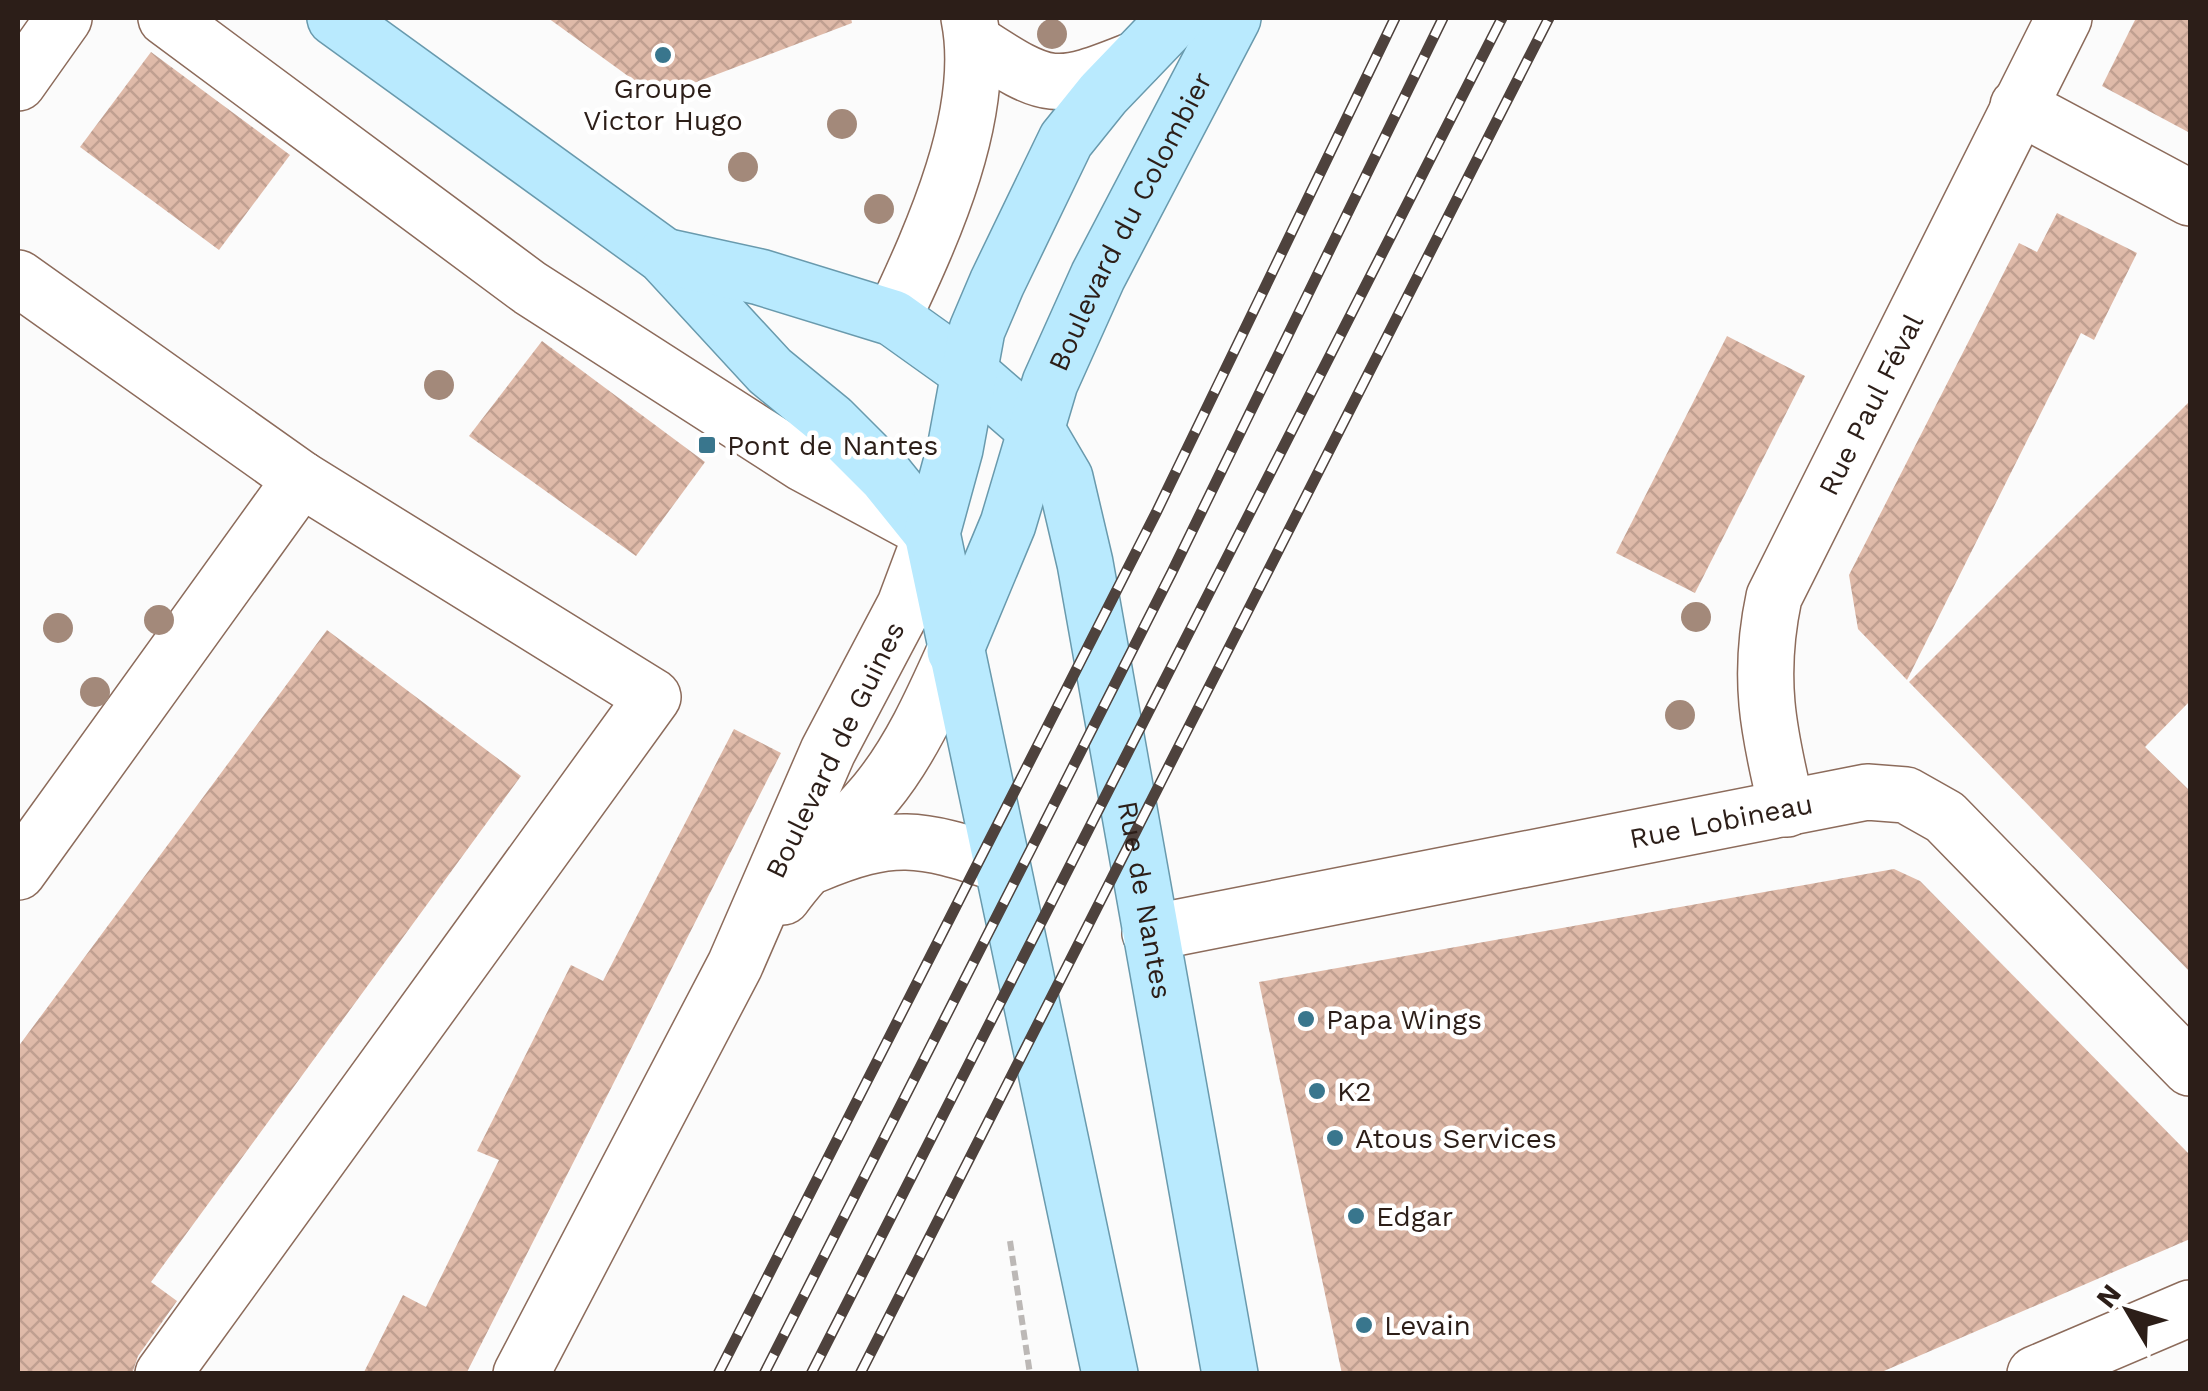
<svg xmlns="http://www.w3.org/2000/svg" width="2208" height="1391" font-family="'Work Sans',sans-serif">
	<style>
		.building { fill: url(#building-cross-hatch) }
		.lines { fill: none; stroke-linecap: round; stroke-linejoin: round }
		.minor-casing { stroke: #8c6b5b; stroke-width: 58 }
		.major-casing { stroke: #699aad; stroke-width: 58 }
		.path { stroke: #bcb8b6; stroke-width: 6; stroke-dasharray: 10 5; stroke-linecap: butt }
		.minor { stroke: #fff; stroke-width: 55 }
		.major { stroke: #b9eafe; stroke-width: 55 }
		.rail-casing { stroke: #4e423d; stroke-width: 11 }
		.rail { stroke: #fff; stroke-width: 8; stroke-dasharray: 22; stroke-linecap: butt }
		.tree { fill: #a3897a }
		.poi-dot { fill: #39768d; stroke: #fff; stroke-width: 4 }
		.labels { text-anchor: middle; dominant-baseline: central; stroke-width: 9; stroke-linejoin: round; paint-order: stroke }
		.poi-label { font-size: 28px; fill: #2c1e18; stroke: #fff; text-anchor: start }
		.street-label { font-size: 28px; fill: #2c1e18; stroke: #fff }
	</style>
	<defs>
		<pattern id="building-cross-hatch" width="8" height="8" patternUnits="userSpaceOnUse" patternTransform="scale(2.5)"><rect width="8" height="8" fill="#dfbaa9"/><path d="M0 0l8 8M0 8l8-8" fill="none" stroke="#c09f91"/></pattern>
	</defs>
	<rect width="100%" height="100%" fill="#fbfbfb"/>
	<!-- building -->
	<g class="building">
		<polygon points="548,18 851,18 852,23 657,97"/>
		<polygon points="2136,18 2190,18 2190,133 2102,86"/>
		<polygon points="151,52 290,155 219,250 80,147"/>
		<polygon points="2057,213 2137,253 2094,340 2081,333 1907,680 1858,629 1849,575 2019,243 2037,252"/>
		<polygon points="1727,336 1805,376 1695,593 1616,553"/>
		<polygon points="542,341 705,462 636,556 469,436"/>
		<polygon points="2190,401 2190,701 2145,747 2190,791 2190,972 1909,682"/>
		<polygon points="327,630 521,776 151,1282 177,1301 138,1356 132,1374 18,1374 18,1047"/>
		<polygon points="734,729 781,753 466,1374 363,1374 403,1295 426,1307 499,1160 477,1151 571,965 603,981"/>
		<polygon points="1894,869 1920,881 2190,1155 2190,1239 1877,1374 1342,1374 1259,982"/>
	</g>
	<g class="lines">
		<!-- minor casing -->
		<g class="minor-casing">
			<g id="minor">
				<polyline points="166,18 530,288 804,464 932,533 905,605 828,751 735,965 521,1374"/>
				<path d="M974,42C1049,91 1054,92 1136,59"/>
				<polyline points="18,83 64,18"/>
				<polyline points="2018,106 2190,198"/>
				<polyline points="18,278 301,479 18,872"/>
				<path d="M893,318C933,233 988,113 969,18"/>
				<path id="s1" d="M1787,809C1768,731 1757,677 1774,597L2064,18"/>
				<path d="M814,865C893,832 919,837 1000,864"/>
				<path d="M783,897C810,859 846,829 876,793C910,752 933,700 955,651"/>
				<path id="s2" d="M1150,933L1867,792L1906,795L1945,817L2190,1068"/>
				<polyline points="163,1374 653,697 301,479"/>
				<polyline points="2035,1374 2190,1308"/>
			</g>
		</g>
		<!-- major casing -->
		<g class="major-casing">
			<g id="major">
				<polyline points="335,18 664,256 770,371 831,421 886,476 932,533"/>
				<path id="s3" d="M664,256L760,277L893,318L970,373L1038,432L1065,478L1085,563L1230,1374"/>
				<path id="s4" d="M955,651L1008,524L1050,383L1098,276L1233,18"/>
				<polyline points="1110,1374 932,533 955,449 977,330 997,283 1066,140 1103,94 1176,18"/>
			</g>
		</g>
		<!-- path -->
		<polyline class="path" points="1010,1241 1030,1374"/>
		<!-- minor -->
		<use href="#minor" class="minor"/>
		<!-- major -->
		<use href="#major" class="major"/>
		<!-- rail casing -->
		<g class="rail-casing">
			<g id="rail">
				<polyline points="718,1374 1157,511 1395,18"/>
				<polyline points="764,1374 1172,572 1443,18"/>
				<polyline points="811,1374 1502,18"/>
				<polyline points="860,1374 1549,18"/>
			</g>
		</g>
		<!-- rail -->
		<use href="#rail" class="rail"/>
	</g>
	<!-- trees -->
	<g class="tree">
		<circle cx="1052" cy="34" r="15"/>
		<circle cx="842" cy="124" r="15"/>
		<circle cx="743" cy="167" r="15"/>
		<circle cx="879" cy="209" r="15"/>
		<circle cx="439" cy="385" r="15"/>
		<circle cx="1696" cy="617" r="15"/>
		<circle cx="159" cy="620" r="15"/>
		<circle cx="58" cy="628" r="15"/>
		<circle cx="95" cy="692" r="15"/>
		<circle cx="1680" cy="715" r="15"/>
	</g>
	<!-- markers -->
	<g class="poi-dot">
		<circle cx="663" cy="55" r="10"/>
		<rect x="697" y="435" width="20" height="20" rx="5"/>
		<circle cx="1306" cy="1019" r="10"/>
		<circle cx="1317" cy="1091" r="10"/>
		<circle cx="1335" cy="1138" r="10"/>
		<circle cx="1356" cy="1216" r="10"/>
		<circle cx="1364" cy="1325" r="10"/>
	</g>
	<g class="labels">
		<!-- poi labels -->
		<g class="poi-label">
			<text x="663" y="88" text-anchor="middle">Groupe<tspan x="663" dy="32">Victor Hugo</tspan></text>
			<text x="727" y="445">Pont de Nantes</text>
			<text x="1326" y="1019">Papa Wings</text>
			<text x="1337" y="1091">K2</text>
			<text x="1355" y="1138">Atous Services</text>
			<text x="1376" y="1216">Edgar</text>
			<text x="1384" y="1325">Levain</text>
		</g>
		<!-- street labels -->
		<g class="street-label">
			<text stroke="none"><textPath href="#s4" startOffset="465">Boulevard du Colombier</textPath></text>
			<text stroke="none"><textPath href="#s1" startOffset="430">Rue Paul Féval</textPath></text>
			<text transform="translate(835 750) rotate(-64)">Boulevard de Guines</text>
			<text stroke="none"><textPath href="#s2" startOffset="582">Rue Lobineau</textPath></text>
			<text stroke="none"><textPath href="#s3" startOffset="905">Rue de Nantes</textPath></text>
		</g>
	</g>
	<!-- border -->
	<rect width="2208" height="1391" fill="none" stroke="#2c1e18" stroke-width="40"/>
	<!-- north arrow -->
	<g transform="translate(2128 1311) rotate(308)" stroke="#ffffff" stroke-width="8" paint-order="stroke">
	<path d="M0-8L18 38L0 25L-18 38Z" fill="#2c1e18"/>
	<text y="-15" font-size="28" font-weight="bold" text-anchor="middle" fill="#2c1e18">N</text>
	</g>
</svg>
